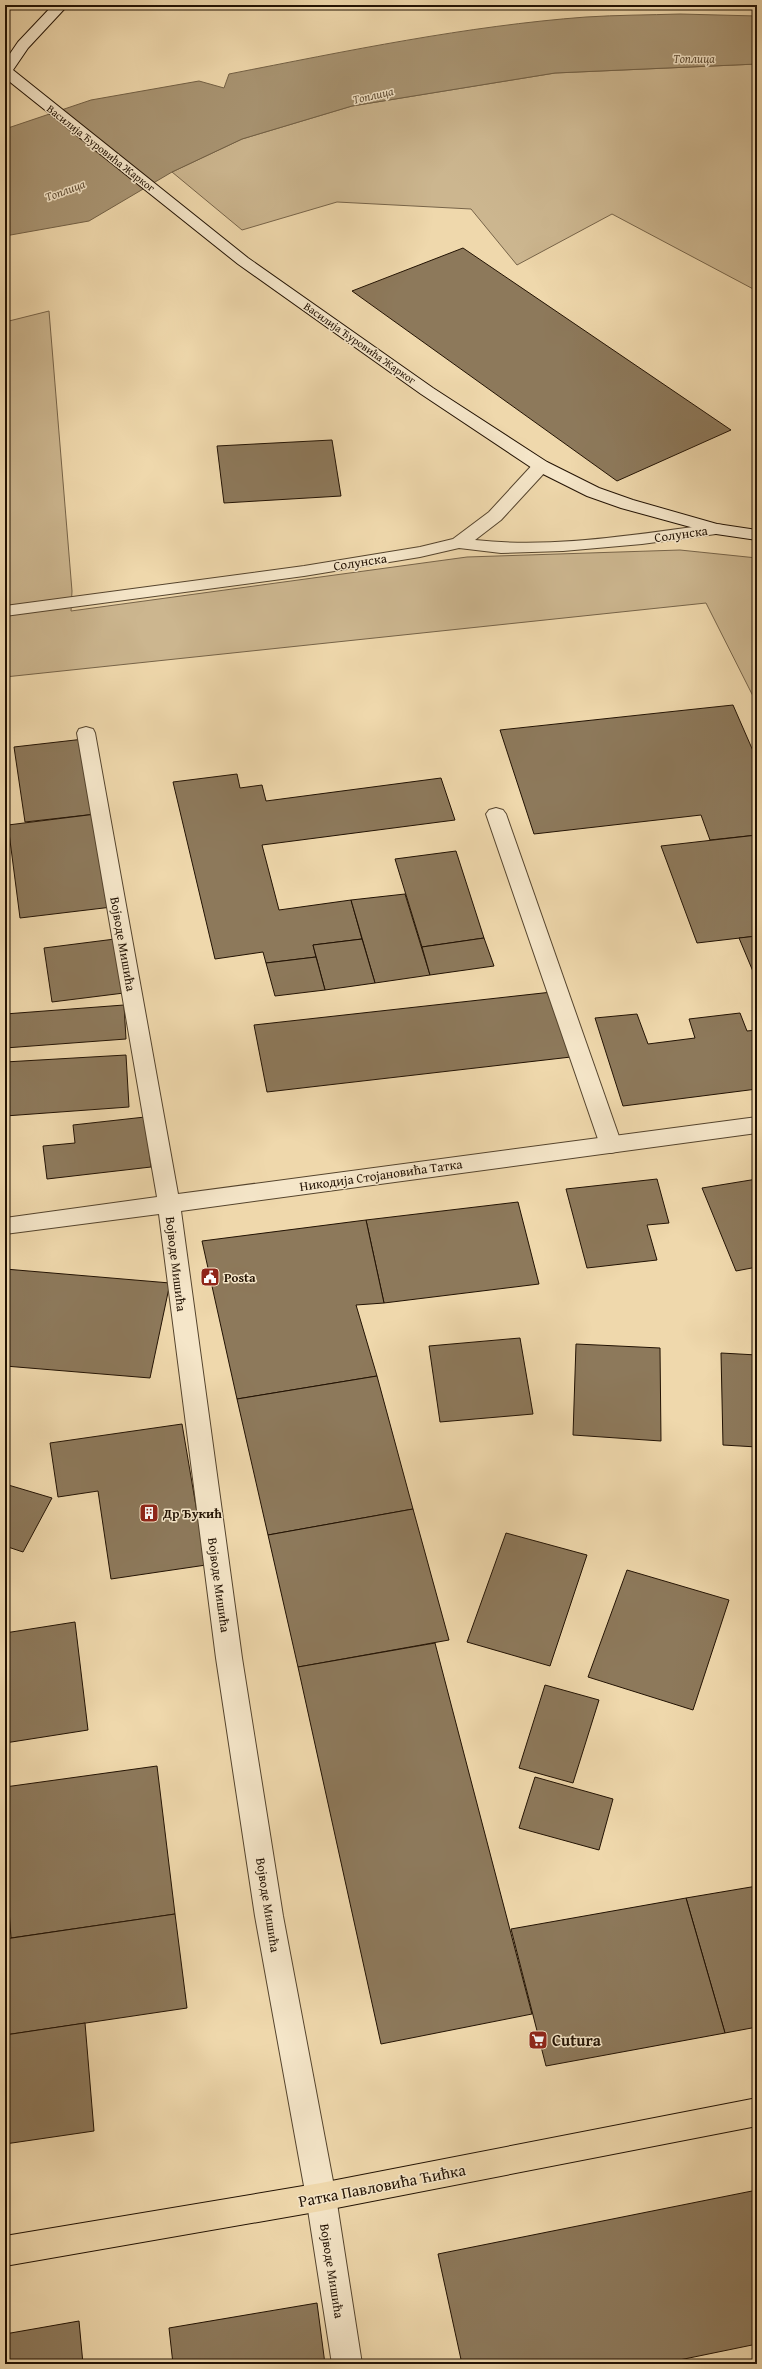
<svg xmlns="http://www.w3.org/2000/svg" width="762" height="2369" font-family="'Gentium Book Plus',serif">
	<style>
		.green { fill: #ccb68f; stroke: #776449 }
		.water { fill: #a99573; stroke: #736146 }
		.building { fill: #8d795b; stroke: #221203 }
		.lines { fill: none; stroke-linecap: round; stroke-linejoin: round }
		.service-casing { stroke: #55442d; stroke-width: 2 }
		.minor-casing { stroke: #55442d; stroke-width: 2 }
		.secondary-casing { stroke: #221203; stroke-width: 2 }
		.primary-casing { stroke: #221203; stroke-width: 2 }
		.service { fill: #f5e6c9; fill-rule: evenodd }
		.minor { fill: #f5e6c9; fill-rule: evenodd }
		.secondary { fill: #f5e6c9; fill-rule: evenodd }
		.primary { fill: #efd8ac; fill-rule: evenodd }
		.labels { text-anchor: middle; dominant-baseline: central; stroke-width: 3; stroke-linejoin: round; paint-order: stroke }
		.far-street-label { font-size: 11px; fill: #221203; stroke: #f5e6c9 }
		.far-water-label { font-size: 12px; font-style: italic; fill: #5f4d35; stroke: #f5e6c9 }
		.street-label { font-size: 13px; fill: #221203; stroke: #f5e6c9 }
		.poi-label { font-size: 13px; font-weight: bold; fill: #221203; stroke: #f5e6c9; text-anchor: start }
		.near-poi-label { font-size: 16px; font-weight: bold; fill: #221203; stroke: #f5e6c9; text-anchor: start }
		.near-street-label { font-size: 16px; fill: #221203; stroke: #f5e6c9 }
	</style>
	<rect width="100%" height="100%" fill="#efd8ac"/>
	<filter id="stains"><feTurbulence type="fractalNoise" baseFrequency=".005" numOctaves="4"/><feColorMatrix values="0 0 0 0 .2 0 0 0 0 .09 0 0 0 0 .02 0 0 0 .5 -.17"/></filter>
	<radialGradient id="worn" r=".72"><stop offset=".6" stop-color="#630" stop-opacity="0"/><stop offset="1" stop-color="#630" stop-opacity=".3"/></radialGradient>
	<!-- green -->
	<g class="green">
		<polygon points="757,64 757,291 612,214 517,265 471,209 337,202 242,230 172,172 242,139 352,106 555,73"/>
		<polygon points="49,311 72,591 71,611 467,557 680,550 757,558 757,704 706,603 5,677 5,322"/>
	</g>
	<!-- water -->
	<path class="water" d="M680,14L757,16V64L555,73L352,106L242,139L172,172L89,221L5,236V129L91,100L199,81L224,88L229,74C347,51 466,26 586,17C617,15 649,15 680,14Z"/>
	<!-- building -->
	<g class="building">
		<polygon points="463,248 731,430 617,481 352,291"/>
		<polygon points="332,440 341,496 224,503 217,446"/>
		<polygon points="733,705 757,760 757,835 710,840 701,815 534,834 500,730"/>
		<polygon points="84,739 96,814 25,822 14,747"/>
		<polygon points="237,774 240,788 262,785 266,801 441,778 455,820 262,845 279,910 351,900 362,939 313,945 316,957 266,963 263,952 215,959 173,782"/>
		<polygon points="96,814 112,907 20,918 8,825"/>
		<polygon points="757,835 757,936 697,943 661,846"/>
		<polygon points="456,851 484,938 422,947 395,859"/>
		<polygon points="405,894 430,975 375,983 351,900"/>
		<polygon points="757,936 757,981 739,938"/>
		<polygon points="484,938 494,966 430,975 422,947"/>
		<polygon points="115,939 124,993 52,1002 44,948"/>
		<polygon points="362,939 375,983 325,990 313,945"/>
		<polygon points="316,957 325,990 275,996 266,963"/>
		<polygon points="552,992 571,1057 267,1092 254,1025"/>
		<polygon points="124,1005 126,1039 5,1048 5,1014"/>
		<polygon points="740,1013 747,1031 757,1030 757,1089 623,1106 595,1018 637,1014 648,1044 695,1038 689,1019"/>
		<polygon points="126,1055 129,1107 5,1116 5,1062"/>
		<polygon points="145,1117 151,1167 47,1179 43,1146 75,1143 73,1125"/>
		<polygon points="657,1179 669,1223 647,1225 657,1260 587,1268 566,1189"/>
		<polygon points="757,1179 757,1267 736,1271 702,1188"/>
		<polygon points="518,1202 539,1284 384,1303 366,1220"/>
		<polygon points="366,1220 384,1303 356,1305 377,1376 237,1399 202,1241"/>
		<polygon points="5,1269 170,1283 150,1378 5,1366"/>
		<polygon points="520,1338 533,1414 440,1422 429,1346"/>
		<polygon points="576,1344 660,1348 661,1441 573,1435"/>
		<polygon points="721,1353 757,1355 757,1447 723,1445"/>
		<polygon points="377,1376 413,1509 268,1535 237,1399"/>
		<polygon points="182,1424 206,1565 111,1579 98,1491 58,1497 50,1443"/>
		<polygon points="5,1484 52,1498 23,1552 5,1546"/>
		<polygon points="413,1509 449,1640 298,1667 268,1535"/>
		<polygon points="506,1533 587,1555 550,1666 467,1642"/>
		<polygon points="627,1570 729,1600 693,1710 588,1677"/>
		<polygon points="75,1622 88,1730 5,1743 5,1633"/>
		<polygon points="435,1643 532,2014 381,2044 298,1667"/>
		<polygon points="545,1685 599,1700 573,1783 519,1768"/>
		<polygon points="157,1766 175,1914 11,1938 5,1853 5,1787"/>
		<polygon points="535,1777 613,1799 599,1850 519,1828"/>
		<polygon points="757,1886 757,2027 725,2033 686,1898"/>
		<polygon points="686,1898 725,2033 546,2066 511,1929"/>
		<polygon points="175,1914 187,2008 5,2035 5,1939"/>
		<polygon points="85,2023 94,2131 5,2144 5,2035"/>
		<polygon points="757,2190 757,2344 660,2364 462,2364 438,2254"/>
		<polygon points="317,2303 325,2364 173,2364 169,2328"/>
		<polygon points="79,2321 83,2364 5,2364 5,2334"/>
	</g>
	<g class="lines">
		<!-- service casing -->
		<g class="service-casing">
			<polygon id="service" points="496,808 503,810 506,814 622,1145 619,1151 611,1153 603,1151 600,1145 486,814 489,810"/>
		</g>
		<!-- minor casing -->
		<g class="minor-casing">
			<g id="minor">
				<path d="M541,461L547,462L549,466L547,470L501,520L475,540C554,549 637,534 716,524L722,525L725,529L722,533L716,534L642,544L563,551L501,553L459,548L420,557L304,576L5,616V606L304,566L420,547L453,539L489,512L535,462Z"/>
				<polygon points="86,727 93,729 95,733 178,1194 757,1117 757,1133 181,1211 242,1658 283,1916 336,2197 362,2364 332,2364 306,2197 255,1916 216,1658 159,1214 5,1234 5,1218 157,1197 77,733 79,729"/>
			</g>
		</g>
		<!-- secondary casing -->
		<g class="secondary-casing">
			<polygon id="secondary" points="53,5 68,5 28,48 13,70 248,258 433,388 547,462 599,488 633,500 717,524 757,530 757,540 716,534 621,508 587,496 535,470 421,394 238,264 5,78 5,61 18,42"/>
		</g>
		<!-- primary casing -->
		<g class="primary-casing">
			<polygon id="primary" points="757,2098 757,2126 321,2211 5,2266 5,2236 321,2183"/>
		</g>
		<!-- service -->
		<use href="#service" class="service"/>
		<!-- minor -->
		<use href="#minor" class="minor"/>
		<!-- secondary -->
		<use href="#secondary" class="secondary"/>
		<!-- primary -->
		<use href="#primary" class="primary"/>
	</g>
	<!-- icons -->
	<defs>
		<g id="civic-square" transform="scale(1)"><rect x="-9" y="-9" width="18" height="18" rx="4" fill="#8f2418" stroke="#f5e6c9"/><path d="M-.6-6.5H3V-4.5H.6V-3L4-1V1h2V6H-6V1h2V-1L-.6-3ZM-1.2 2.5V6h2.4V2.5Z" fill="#fff"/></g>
		<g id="building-square" transform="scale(1)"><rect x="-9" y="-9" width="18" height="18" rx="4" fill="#8f2418" stroke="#f5e6c9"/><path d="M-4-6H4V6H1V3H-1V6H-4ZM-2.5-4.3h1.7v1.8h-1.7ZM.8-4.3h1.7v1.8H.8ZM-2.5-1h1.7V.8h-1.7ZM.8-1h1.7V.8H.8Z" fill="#fff"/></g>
		<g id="supermarket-square" transform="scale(1)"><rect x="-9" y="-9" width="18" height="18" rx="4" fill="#8f2418" stroke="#f5e6c9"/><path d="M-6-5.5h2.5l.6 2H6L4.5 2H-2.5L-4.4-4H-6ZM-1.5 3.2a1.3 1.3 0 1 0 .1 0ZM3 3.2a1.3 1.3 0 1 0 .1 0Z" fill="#fff"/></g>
	</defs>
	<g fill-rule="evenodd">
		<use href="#civic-square" x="210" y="1277"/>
		<use href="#building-square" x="149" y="1513"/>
		<use href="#supermarket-square" x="538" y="2040"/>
	</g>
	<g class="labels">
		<!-- far-street labels -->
		<g class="far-street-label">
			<text transform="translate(101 148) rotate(38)">Василија Ђуровића Жарког</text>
			<text transform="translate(360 343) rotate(35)">Василија Ђуровића Жарког</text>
		</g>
		<!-- far-water labels -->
		<g class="far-water-label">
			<text x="694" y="58">Топлица</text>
			<text transform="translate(373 95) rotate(-13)">Топлица</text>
			<text transform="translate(65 190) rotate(-20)">Топлица</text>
		</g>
		<!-- street labels -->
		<g class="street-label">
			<text transform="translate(681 534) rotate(-8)">Солунска</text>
			<text transform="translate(360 562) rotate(-9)">Солунска</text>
			<text transform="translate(123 944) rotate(80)">Војводе Мишића</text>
			<text transform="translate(381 1175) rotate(-8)">Никодија Стојановића Татка</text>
			<text transform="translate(176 1264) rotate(83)">Војводе Мишића</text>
			<text transform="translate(219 1585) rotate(82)">Војводе Мишића</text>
			<text transform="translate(268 1905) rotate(81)">Војводе Мишића</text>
			<text transform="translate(332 2271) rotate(81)">Војводе Мишића</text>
		</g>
		<!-- poi labels -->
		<g class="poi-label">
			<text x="224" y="1277">Posta</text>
			<text x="163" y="1513">Др Ђукић</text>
		</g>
		<!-- near-poi labels -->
		<g class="near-poi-label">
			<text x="552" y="2040">Cutura</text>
		</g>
		<!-- near-street labels -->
		<g class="near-street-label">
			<text transform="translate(382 2185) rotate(-11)">Ратка Павловића Ћићка</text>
		</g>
	</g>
	<!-- margin -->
	<rect width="762" height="2369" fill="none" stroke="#efd8ac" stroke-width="20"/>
	<rect x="6" y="6" width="750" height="2357" fill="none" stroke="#221203" stroke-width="2"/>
	<rect x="10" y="10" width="742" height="2349" fill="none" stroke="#221203"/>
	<rect width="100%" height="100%" filter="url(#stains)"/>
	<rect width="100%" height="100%" fill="url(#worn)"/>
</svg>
